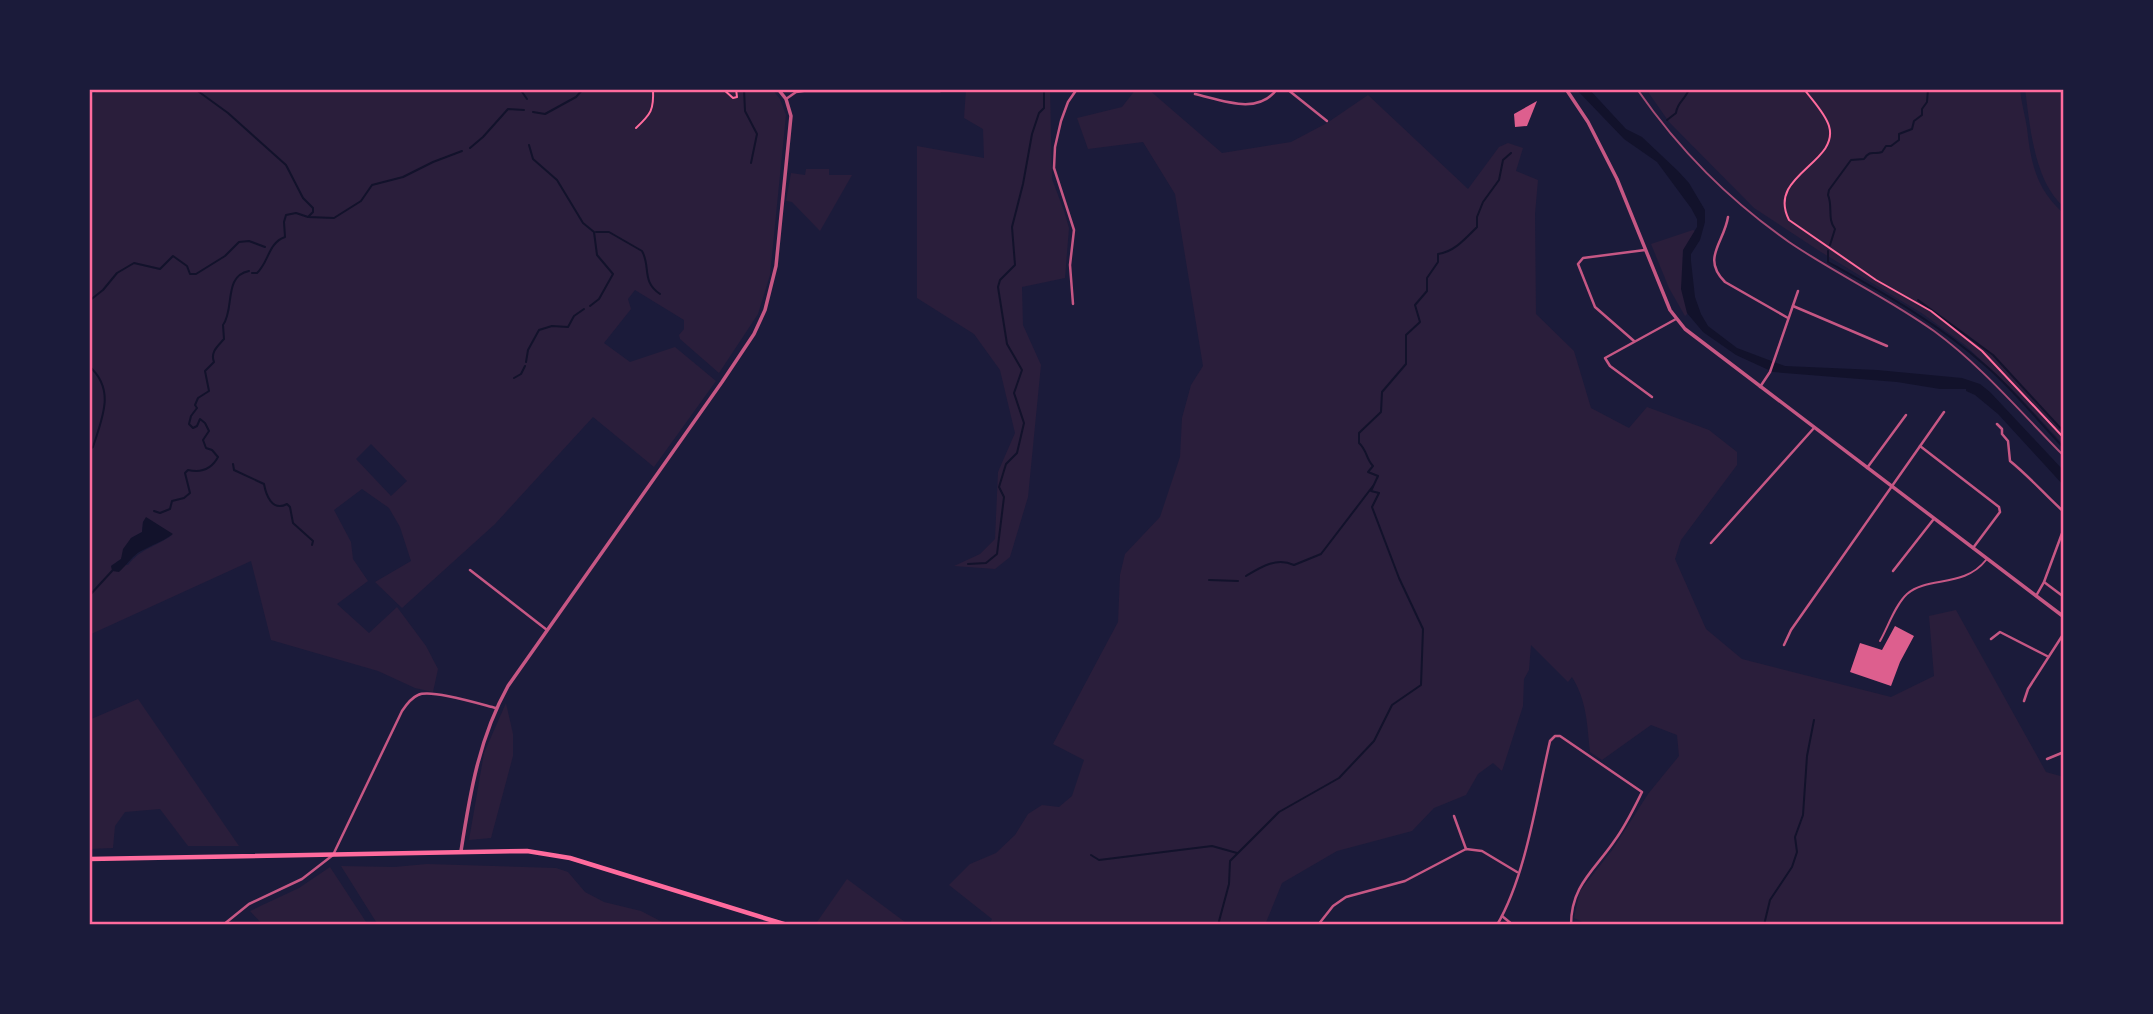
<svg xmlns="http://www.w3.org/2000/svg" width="2153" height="1014" font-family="Rubik,sans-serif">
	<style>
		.green { fill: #2a1e3b; fill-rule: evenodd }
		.water { fill: #12122b }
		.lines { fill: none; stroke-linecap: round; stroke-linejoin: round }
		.stream { stroke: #12122b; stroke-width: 2 }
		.building { fill: #dd5f8e }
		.path { stroke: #ff6b9d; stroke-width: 2 }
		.service { stroke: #c65784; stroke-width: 2 }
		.minor { stroke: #c65784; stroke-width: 2.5 }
		.tertiary { stroke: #c65784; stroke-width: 3.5 }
		.secondary { stroke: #ff6b9d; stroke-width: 4.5 }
		.rail { stroke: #a44b75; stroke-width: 2 }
		.neatline { fill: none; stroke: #ff6b9d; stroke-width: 2.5 }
	</style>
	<rect width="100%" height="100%" fill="#1b1b3a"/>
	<!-- green -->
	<g class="green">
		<path d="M98,89H772L780,99L786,115L770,275L758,314L719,373L680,339L679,335L684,329V320L635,290L628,299L631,309L604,343L630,362L675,347L716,381L654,467L593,417L495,524L402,608L375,582L411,561L400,527L389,508L362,489L334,510L351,542L353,559L368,581L337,604L369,633L397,607L426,646L438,669L433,692L415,688L378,671L271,640L251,561L89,635V101ZM371,444L407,481L391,496L356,459ZM146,518L172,535C156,547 141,548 128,565L111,566L121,559L131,538L142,532L143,522Z"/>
		<polygon points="966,89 1050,89 1052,179 1064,211 1069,228 1065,278 1022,287 1023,325 1041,365 1028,497 1010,557 995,569 954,566 980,554 995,539 998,472 1015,433 1000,370 974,334 917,298 917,146 984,158 983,129 964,118"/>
		<path d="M1136,89H1148L1222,153L1291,142L1327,123L1368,95L1468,189L1499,147L1508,143L1523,148L1516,171L1538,180L1535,214L1536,314L1574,351L1591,408L1629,428L1647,407L1709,430L1737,452V465L1681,540L1675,559L1706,629L1742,659L1891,697L1934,676L1929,616L1956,610L2046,772L2064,777V925H1589L1574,918L1580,891L1613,849L1648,794L1679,756L1677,735L1651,725L1602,760L1590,752C1587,724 1587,701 1572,677L1568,682L1531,645L1529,670L1524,679L1523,706L1502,771L1493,763L1478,774L1466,795L1434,808L1412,831L1337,851L1282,883L1265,925H989L992,919L949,885L970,864L996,853L1015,835L1028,814L1042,805L1059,807L1072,796L1084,760L1053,744L1118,622L1120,575L1125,554L1160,517L1180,457L1182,418L1191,385L1203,366L1175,194L1143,142L1088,149L1077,118L1122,107Z"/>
		<path d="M1646,89H2020C2021,102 2025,115 2027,128C2031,164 2036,189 2064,214V445L2016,393L1965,345L1923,314L1821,252L1754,208L1669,122Z"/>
		<path d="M2025,89H2064V207C2034,181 2030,126 2025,89Z"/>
		<polygon points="806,169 829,169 829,175 852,175 820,231 792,202 786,201 791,173 805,175"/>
		<polygon points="1693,230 1695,231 1683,253 1688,313 1685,316 1669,288 1651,244"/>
		<polygon points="138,699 239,846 188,846 160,809 125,812 115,826 113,848 89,849 89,720"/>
		<polygon points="506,703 513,734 513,756 491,838 469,840 484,753"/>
		<polygon points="427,864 556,868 568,872 585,892 604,902 641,911 668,925 378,925 341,866 394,867"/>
		<polygon points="330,867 368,925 263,925 250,911 299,888"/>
		<polygon points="847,879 909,925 827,925 817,922"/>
	</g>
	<!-- water -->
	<g class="water">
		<polygon points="1576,89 1589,89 1626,129 1642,137 1678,171 1689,183 1705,210 1705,222 1700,240 1691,254 1691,261 1695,297 1701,314 1708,326 1737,348 1785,366 1877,370 1962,378 1980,384 1990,392 2064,471 2064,486 1998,414 1975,395 1966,391 1966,389 1940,389 1897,382 1773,372 1736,355 1703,332 1687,313 1681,289 1683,250 1697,227 1697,219 1691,208 1657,162 1624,139"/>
		<path d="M146,517L173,534C162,542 152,545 141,551C133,555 126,566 119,572L112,571L111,566L121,559L123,549L131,538L142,532L143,522Z"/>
	</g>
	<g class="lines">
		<!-- stream -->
		<g class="stream">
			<polyline points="195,89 228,113 286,165 303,198 313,208 313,212 309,216"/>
			<polyline points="520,89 527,99"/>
			<polyline points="744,89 745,111 757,134 751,163"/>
			<polyline points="533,112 545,114 576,97 583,89"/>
			<path d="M1667,120L1676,113C1677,102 1686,99 1689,89"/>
			<polyline points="529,145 533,159 557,180 583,223 594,232 597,255 613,274 599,299 590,306"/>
			<polyline points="470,148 483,137 508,109 524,110"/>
			<path d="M596,232H609L642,251C651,267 641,281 660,294"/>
			<path d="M1830,245L1835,229C1827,219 1833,206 1828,195L1829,190L1851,160L1864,159C1871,149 1873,155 1882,152L1886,146H1891L1899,140V134L1912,129L1914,121L1922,115V109L1927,102L1928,89"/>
			<path d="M1828,251V262C1883,293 1938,323 1986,366C2014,390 2038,421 2064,448"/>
			<path d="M252,273H257C269,262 268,243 285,237L284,222L286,215L296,213L308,217L334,218L361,201L372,185L403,177L433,162L462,151"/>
			<polyline points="1918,300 1993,355 2064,432"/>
			<polyline points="89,301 103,290 117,273 134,263 160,269 173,256 187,266 190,274 196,274 225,256 239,242 249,241 265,247"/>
			<polyline points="526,362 528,350 539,330 552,326 568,327 574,316 584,309"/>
			<path d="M89,366C116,390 102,418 93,447L89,450"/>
			<polyline points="514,378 521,374 525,366"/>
			<path d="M233,464L234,470L264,484C266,495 272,512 287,504L290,507L293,523L313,541L312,545"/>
			<path d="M154,511L160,513L170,509L172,501L184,498L190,493L185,473L188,470C201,473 211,470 218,457L212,450L206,448L203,440L209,431L205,423L200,419L197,426L193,428L189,424L191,416L197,408L195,405L198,398L209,391L205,371L214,362C210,352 218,346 224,339L223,325C235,309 223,276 249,271"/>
			<polyline points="968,564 986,563 997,554 1004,497 999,487 1006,464 1017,453 1024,423 1014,393 1022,370 1007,344 998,287 1000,280 1015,265 1012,227 1023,184 1032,134 1039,113 1044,108 1044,93"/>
			<path d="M1246,576C1261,567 1276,557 1294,565L1321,554L1373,486"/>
			<polyline points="1209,580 1238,581"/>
			<polyline points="89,596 112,571"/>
			<polyline points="1091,855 1099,860 1212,846 1237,853"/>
			<path d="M1218,925L1229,884L1230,861L1279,812L1339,778L1374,741L1392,705L1421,685L1423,629L1399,578L1372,507L1379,493L1371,491L1378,476L1368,472L1373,466C1366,459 1367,450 1359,443V433L1381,412L1382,392L1406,364V335L1420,322L1415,305L1427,291V278L1438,262V254C1454,252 1465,239 1477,227V217L1483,202L1499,180L1503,160L1511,153"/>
			<polyline points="1764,925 1770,900 1792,867 1797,852 1795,837 1803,815 1807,756 1814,720"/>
		</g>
	</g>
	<!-- building -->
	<g class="building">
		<polygon points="1537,101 1527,126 1515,127 1514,114"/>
		<polygon points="1895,626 1914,636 1900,662 1891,686 1850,672 1860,643 1882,650"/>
	</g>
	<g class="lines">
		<!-- path -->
		<g class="path">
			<polyline points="723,89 733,98 737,97 736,89"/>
			<path d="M1804,89C1812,100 1825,113 1829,126C1840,163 1766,175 1789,220L1876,280L1931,311L1982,351L2064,438"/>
			<path d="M636,128C651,114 654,110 653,89"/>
		</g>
		<!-- service -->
		<path class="service" d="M1880,641C1888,627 1895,605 1907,594C1928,576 1964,588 1986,560"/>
		<!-- minor -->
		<g class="minor">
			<polyline points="1287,89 1327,121"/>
			<path d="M1195,94C1221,100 1258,116 1277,89"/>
			<polyline points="786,99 796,92 804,91 940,91"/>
			<path d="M1728,217C1724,243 1701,258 1725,282L1788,318"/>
			<polyline points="1073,304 1070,265 1074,230 1054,168 1055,147 1061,121 1068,102 1077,89"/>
			<polyline points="1793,306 1887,346"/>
			<polyline points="1634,341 1595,307 1578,264 1583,258 1645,250"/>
			<polyline points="1760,387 1770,372 1798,291"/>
			<polyline points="1652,397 1610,366 1605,358 1676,319"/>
			<path d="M1997,424L2002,429V434L2008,441L2010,461C2030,477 2045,495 2064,512"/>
			<polyline points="1920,446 1999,507 2000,512 1973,548"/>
			<polyline points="1867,468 1906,415"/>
			<polyline points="1711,543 1814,428"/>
			<polyline points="470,570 547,630"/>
			<polyline points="1893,571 1933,520"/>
			<polyline points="2044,582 2064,597"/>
			<polyline points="2036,596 2044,582 2064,528"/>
			<polyline points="1991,639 2000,632 2047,656"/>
			<polyline points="1784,645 1791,630 1944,412"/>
			<polyline points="2024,701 2028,689 2064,633"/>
			<polyline points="2047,759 2064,752"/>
			<polyline points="1454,816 1466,849"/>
			<polyline points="1502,916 1513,925"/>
			<path d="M223,925L249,904L302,879L333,855L402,711C406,705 411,698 418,695C431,689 480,704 496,708"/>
			<polyline points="1318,925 1333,906 1346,897 1405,881 1466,849 1482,851 1517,872"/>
			<path d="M1497,925C1526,876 1537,797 1550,741L1555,736H1560L1642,792C1634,808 1626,825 1615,840C1595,870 1571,885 1571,925"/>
		</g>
		<!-- tertiary -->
		<g class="tertiary">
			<polyline points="1566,89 1588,122 1617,179 1670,310 1685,329 2064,617"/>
			<path d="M461,851C470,793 479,738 508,686L722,382L754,334L765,310L776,266L791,116L786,99L778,89"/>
		</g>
		<!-- secondary -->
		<polyline class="secondary" points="89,859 527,851 570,858 787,925"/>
		<!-- rail -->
		<path class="rail" d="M1637,89C1680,151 1728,199 1789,242C1836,274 1888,298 1934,331C1983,367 2021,413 2064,456"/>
	</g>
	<!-- border -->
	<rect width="2153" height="1014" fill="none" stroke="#1b1b3a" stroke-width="182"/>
	<rect x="91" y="91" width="1971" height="832" class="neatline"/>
</svg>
